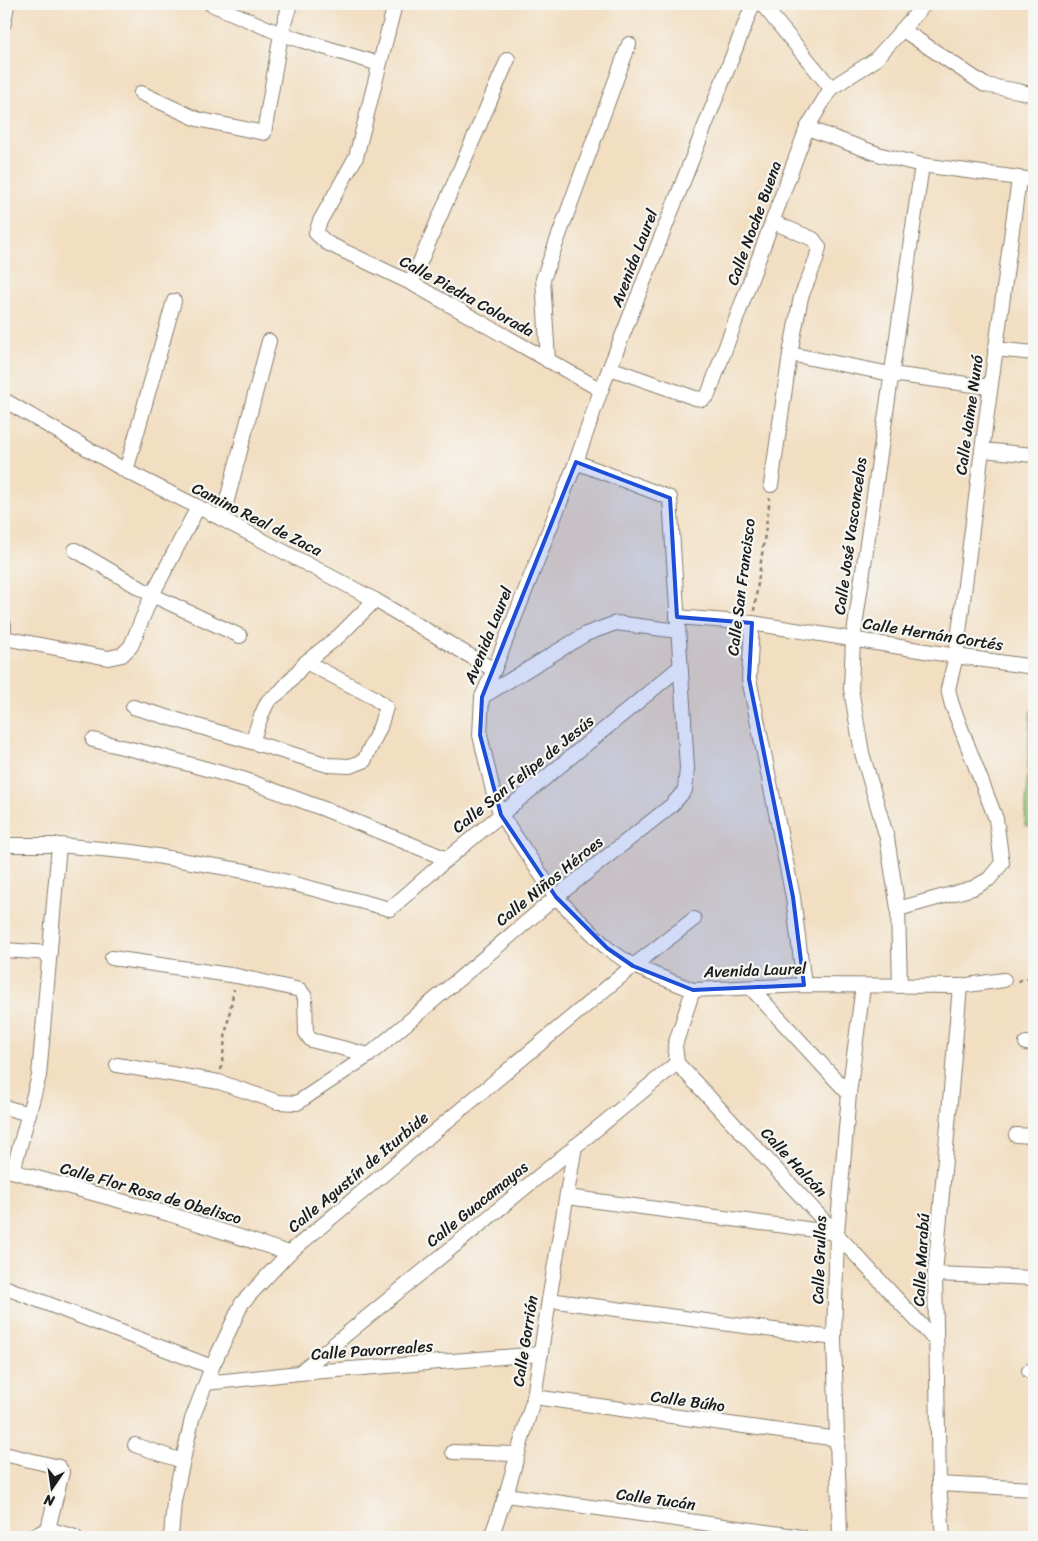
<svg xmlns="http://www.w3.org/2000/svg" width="1038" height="1541" font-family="Sriracha,sans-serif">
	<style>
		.green { fill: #9ed181; stroke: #5d764e }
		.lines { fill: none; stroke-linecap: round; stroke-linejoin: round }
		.street-casing { stroke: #877d6e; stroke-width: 16 }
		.path { stroke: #877d6e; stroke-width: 2.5; stroke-dasharray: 4 4; stroke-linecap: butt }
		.street { stroke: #fff; stroke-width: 14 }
		.marked { fill: #1d4ed8; fill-opacity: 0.2; stroke: #1d4ed8; stroke-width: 4; stroke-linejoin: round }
		.labels { text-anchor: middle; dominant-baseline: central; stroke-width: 4.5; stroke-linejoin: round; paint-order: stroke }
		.street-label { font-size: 16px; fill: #1c1c1c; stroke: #f6f6f2 }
	</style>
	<rect width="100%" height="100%" fill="#f6f6f2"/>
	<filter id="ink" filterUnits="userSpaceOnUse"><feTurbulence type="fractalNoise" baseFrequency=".02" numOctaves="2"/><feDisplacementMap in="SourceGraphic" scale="10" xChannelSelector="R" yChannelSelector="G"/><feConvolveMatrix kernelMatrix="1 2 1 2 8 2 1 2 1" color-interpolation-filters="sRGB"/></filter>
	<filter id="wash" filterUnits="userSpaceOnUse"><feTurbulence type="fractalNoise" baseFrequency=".0096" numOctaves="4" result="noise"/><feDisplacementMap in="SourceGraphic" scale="20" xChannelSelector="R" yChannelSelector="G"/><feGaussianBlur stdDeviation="1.12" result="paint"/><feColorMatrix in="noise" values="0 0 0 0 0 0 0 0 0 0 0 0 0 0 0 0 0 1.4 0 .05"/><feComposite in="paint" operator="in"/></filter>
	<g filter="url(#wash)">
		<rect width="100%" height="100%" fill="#f2dec1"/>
		<!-- green -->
		<polygon class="green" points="1030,711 1034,711 1034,826 1025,826"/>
	</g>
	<g filter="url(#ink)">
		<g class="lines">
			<!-- street casing -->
			<g class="street-casing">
				<g id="street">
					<polyline points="211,4 281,34 379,64"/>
					<polyline points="395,4 356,157 320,221 316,233 327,243 411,283 601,390"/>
					<polyline points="753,4 601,390 576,462 494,670 482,697 480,735 494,795 501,815 556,897 607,948 633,966 693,990 804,985 960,986 1004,980"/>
					<polyline points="762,4 831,88"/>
					<polyline points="4,23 7,4"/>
					<polyline points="903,30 985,85 1018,91 1034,95"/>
					<polyline points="141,93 197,119 264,133 281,34 290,4"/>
					<polyline points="807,128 881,155 922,165 1034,180"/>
					<polyline points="411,283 508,59"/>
					<polyline points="995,349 1034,353"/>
					<polyline points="790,354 891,374 990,387"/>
					<polyline points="548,361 543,279 629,44"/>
					<polyline points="610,368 695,398 703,399 708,395 807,128 831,88 875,60 925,4"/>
					<polyline points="4,400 126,471 222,519 375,600 494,670"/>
					<polyline points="982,450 1034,455"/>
					<polyline points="126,471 174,301"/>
					<polyline points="771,485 790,354 801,297 816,260 819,247 813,239 773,222"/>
					<polyline points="222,519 269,341"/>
					<polyline points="75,550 152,595 240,636"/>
					<polyline points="677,617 752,623 956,656 1034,667"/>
					<polyline points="752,623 749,679 793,897 804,985"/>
					<polyline points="4,625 4,638 108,658 122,655 131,646 152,595 198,507"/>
					<polyline points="482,697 586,634 616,623 678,631"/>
					<polyline points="133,707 252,742 261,716 268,701 281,691 306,662 339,636 375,600"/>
					<polyline points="93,740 160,756 246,780 324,809 447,859"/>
					<polyline points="252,742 328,765 350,766 364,761 380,727 386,707 373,697 306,662"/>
					<polyline points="4,845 59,845 133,852 245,871 390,909 447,859 680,667"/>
					<polyline points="898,909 973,888 989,879 1002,863 996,819 952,705 948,689 956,656 982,450 1019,179"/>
					<polyline points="4,950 50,953"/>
					<polyline points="112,958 237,976 300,990 305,997 306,1033 311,1040 369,1055"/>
					<polyline points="900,986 898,909 887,838 862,753 851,689 853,640 922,165"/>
					<polyline points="751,988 849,1094"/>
					<polyline points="693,990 675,1045 677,1063 936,1341"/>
					<polyline points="1026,1043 1034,1044"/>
					<polyline points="117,1065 219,1082 278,1102 297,1103 369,1055 556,897 672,805 685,790 687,768 670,498 576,462"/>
					<polyline points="4,1107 29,1114"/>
					<polyline points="1016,1135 1034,1136"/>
					<polyline points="4,1169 169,1214 289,1253"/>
					<polyline points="13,1171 39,1076 59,845"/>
					<polyline points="567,1197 837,1233"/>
					<polyline points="935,1274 1034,1278"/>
					<polyline points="4,1287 212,1367"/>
					<polyline points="549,1300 834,1338"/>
					<polyline points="1029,1371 1034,1371"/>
					<polyline points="299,1373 677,1063"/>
					<polyline points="206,1383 299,1373 541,1354"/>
					<polyline points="534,1397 838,1439"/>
					<polyline points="135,1445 182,1461"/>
					<polyline points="453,1452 517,1454"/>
					<polyline points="4,1454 59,1467 62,1472 48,1529"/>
					<polyline points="939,1484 1034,1489"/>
					<polyline points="506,1495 802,1537"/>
					<polyline points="32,1537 48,1529 75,1537"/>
					<polyline points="171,1537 174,1501 192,1419 212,1367 242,1303 289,1253 633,966 694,919"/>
					<polyline points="491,1537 506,1495 534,1397 549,1300 575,1146"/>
					<polyline points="840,1537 834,1338 837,1233 849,1094 863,986"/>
					<polyline points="943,1537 939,1484 935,1274 960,986"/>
				</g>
			</g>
			<!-- path -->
			<g class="path">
				<polyline points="754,611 770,498"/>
				<polyline points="1018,981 1034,976"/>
				<polyline points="221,1070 226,1031 234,989"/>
			</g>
			<!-- street -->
			<use href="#street" class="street"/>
		</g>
	</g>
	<!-- marked area -->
	<path class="marked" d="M576,462L670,498L677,617L752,623L749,679L793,897L804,985L693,990L633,966L607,948L556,897L501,815L480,735L482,697Z"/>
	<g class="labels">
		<!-- street labels -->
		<g class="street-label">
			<text transform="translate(754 223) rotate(-70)">Calle Noche Buena</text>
			<text transform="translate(634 258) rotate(-69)">Avenida Laurel</text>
			<text transform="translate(467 296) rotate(29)">Calle Piedra Colorada</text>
			<text transform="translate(969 415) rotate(-82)">Calle Jaime Nunó</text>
			<text transform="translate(257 519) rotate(27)">Camino Real de Zaca</text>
			<text transform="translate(850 536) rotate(-82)">Calle José Vasconcelos</text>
			<text transform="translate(741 587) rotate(-83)">Calle San Francisco</text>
			<text transform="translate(933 634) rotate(9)">Calle Hernán Cortés</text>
			<text transform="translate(488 635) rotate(-68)">Avenida Laurel</text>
			<text transform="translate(523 774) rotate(-39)">Calle San Felipe de Jesús</text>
			<text transform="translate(549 881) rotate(-39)">Calle Niños Héroes</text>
			<text transform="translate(755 970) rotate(-2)">Avenida Laurel</text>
			<text transform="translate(794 1162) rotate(47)">Calle Halcón</text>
			<text transform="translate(358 1172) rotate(-40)">Calle Agustín de Iturbide</text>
			<text transform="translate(151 1193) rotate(16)">Calle Flor Rosa de Obelisco</text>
			<text transform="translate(477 1204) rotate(-39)">Calle Guacamayas</text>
			<text transform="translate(819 1260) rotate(-88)">Calle Grullas</text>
			<text transform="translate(921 1260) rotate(-87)">Calle Marabú</text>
			<text transform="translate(525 1341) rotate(-81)">Calle Gorrión</text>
			<text transform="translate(372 1350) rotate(-4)">Calle Pavorreales</text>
			<text transform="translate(688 1401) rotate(8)">Calle Búho</text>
			<text transform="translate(656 1499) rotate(8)">Calle Tucán</text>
		</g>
	</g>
	<!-- margin -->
	<rect width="1038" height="1541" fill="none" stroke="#f6f6f2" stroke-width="20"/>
	<!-- north arrow -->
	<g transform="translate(52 1488) rotate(193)" stroke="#f6f6f2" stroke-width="4" paint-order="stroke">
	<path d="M0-4L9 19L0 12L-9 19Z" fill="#1c1c1c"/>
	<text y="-8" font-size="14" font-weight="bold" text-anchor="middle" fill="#1c1c1c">N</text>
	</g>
</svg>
